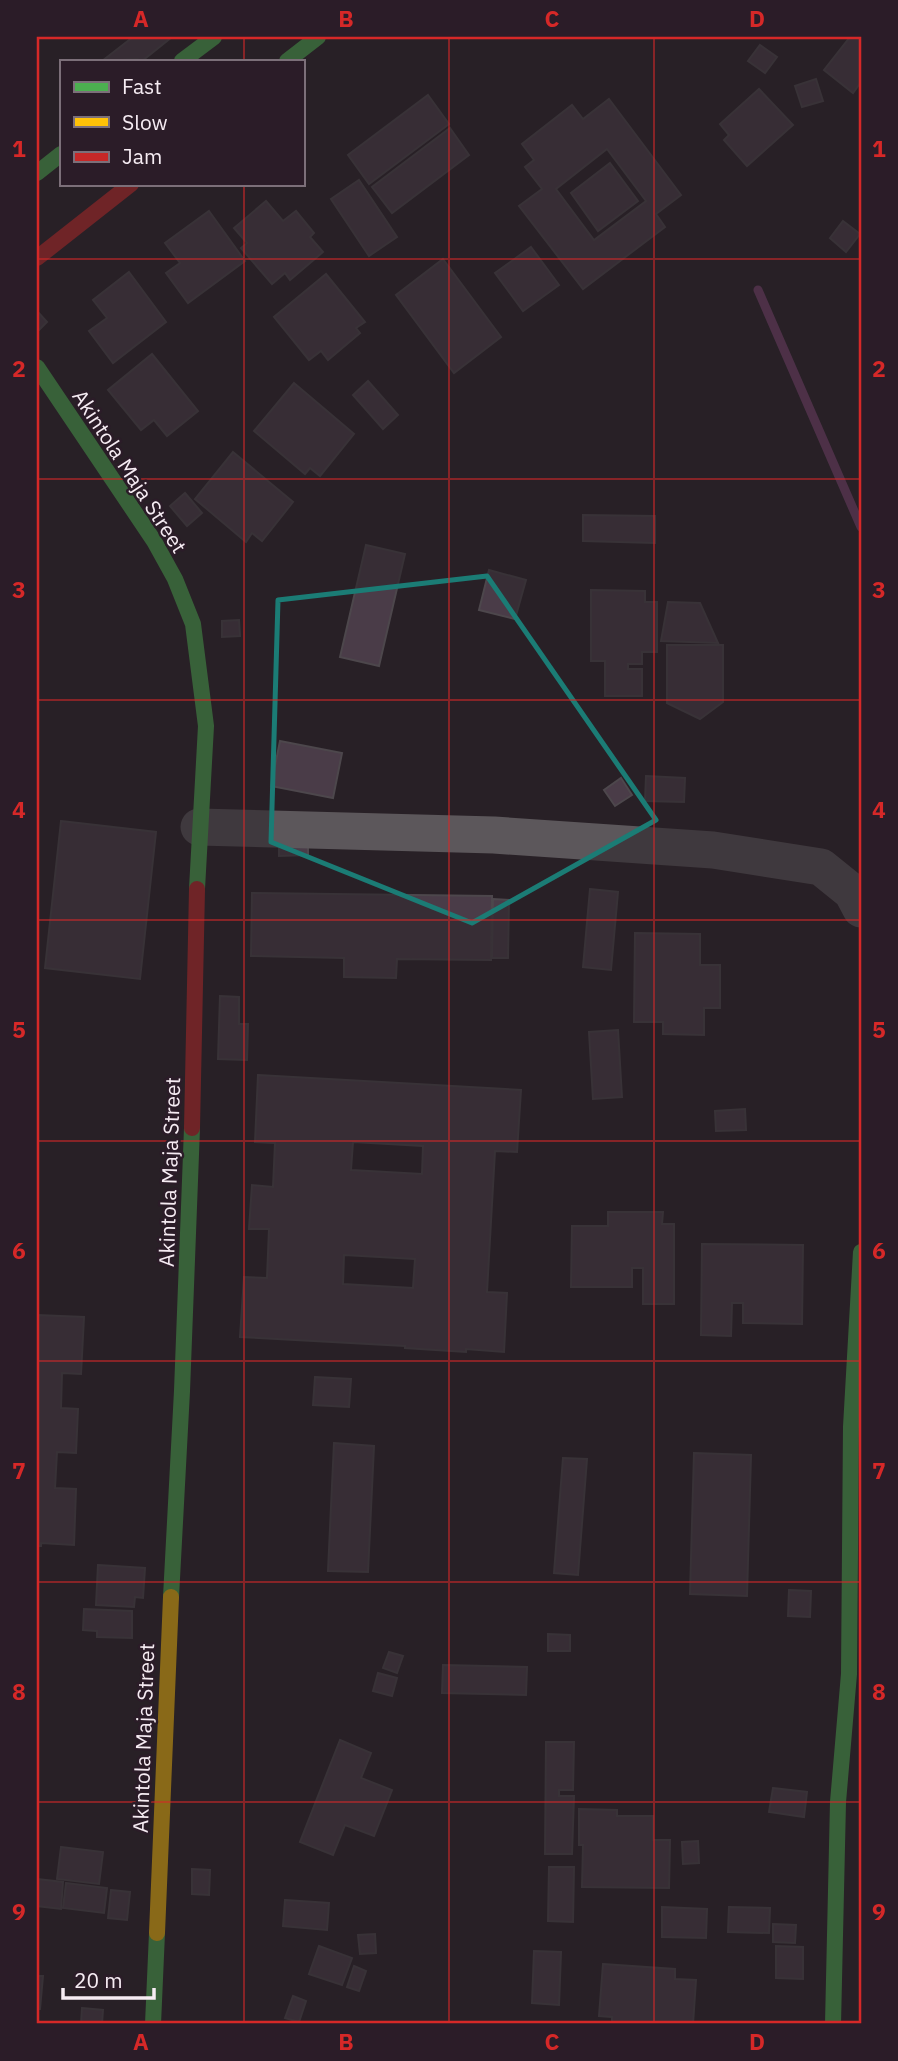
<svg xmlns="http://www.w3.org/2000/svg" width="898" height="2061" font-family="'IBM Plex Sans',sans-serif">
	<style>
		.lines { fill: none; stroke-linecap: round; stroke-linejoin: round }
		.stream { stroke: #7a4370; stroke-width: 9 }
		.building { fill: #4a3c48; stroke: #4d474c; stroke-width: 2; fill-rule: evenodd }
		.street { stroke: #5c575b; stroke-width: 37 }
		.fast { stroke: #4caf50; stroke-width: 16 }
		.slow { stroke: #ffc107; stroke-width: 16 }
		.jam { stroke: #c62828; stroke-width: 16 }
		.marked { fill: none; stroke: #1b7c75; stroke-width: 5; stroke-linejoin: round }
		.grid { fill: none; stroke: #d62828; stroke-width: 2; stroke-opacity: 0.55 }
		.labels { text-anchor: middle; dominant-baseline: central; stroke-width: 5; stroke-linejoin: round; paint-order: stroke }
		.street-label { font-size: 21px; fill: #f6ecf3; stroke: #2b1c28 }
		.neatline { fill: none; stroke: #d62828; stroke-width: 2.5 }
		.grid-label { font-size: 23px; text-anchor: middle; font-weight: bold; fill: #d62828 }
	</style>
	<rect width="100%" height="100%" fill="#282026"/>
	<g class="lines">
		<!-- stream -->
		<polyline class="stream" points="758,290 861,527"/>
	</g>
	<!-- building -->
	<g class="building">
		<polygon points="133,37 172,37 142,61 137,59 102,61"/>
		<polygon points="850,37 861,37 861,82 853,93 824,70"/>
		<polygon points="760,45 777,57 765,73 748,61"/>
		<polygon points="816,79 823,101 802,107 795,86"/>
		<polygon points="759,89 793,125 747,166 724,140 729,135 720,124"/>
		<polygon points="428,95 449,124 369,184 348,155"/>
		<path d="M609,99L681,195L656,214L665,227L583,289L519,206L542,189L525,167L534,160L522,144L572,105L583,119ZM607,149L646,201L594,240L556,189Z"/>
		<polygon points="450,128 469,155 392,213 372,187"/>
		<polygon points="610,163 638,201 598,231 571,193"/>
		<polygon points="359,180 397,237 369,256 331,199"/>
		<polygon points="266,201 283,221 296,211 314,233 310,237 323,252 290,280 285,273 272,284 241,248 247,243 234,228"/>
		<polygon points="209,211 245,261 188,303 166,273 180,263 165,243"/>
		<polygon points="843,221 860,234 846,252 830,238"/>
		<polygon points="531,247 559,285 523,311 495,273"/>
		<polygon points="443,259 501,337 454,373 396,295"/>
		<polygon points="129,272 166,322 113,363 89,331 107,318 93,300"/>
		<polygon points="326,274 365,322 356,328 360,333 328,360 321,351 309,360 274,317"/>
		<polygon points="37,311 47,322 37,332"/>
		<polygon points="152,354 198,411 167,436 154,420 141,430 108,390"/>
		<polygon points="368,381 398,415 383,429 353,395"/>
		<polygon points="294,383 354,434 320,476 310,468 305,474 254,431"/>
		<polygon points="233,452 293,502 262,541 252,533 246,542 195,499"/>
		<polygon points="185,493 202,513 187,526 170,506"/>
		<polygon points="583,515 655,516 655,543 583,541"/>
		<polygon points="366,545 405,554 379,666 340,657"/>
		<polygon points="489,570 526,580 515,619 479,610"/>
		<polygon points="591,590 645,591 645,602 657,602 657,652 642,652 642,664 628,664 628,669 642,669 642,696 605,696 605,661 591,661"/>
		<polygon points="668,602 700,603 718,643 661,641"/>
		<polygon points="239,620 240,636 222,637 222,621"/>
		<polygon points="667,645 723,645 723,702 700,719 667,703"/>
		<polygon points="280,741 342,753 333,798 271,786"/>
		<polygon points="646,776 685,778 684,802 645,801"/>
		<polygon points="621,778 632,795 615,806 604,790"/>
		<polygon points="61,821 156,832 140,979 45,968"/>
		<polygon points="279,834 308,834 308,855 279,856"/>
		<polygon points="590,889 618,892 611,970 583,967"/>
		<polygon points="252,893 492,896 491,960 397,959 396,978 344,977 344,958 251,956"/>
		<polygon points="493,899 509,900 508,958 492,958"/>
		<polygon points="635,933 700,934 700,965 720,965 720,1008 704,1008 704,1035 663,1034 663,1022 634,1022"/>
		<polygon points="220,996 239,997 239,1024 248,1024 247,1060 218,1059"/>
		<polygon points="618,1030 622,1097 593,1099 589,1032"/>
		<path d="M258,1075L521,1090L517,1152L495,1151L487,1292L507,1293L504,1352L466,1349V1352L405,1348V1346L240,1337L244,1277L267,1278L269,1229H249L252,1185L273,1187L275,1143L255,1142ZM353,1142L423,1146L422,1174L351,1170ZM344,1255L415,1259L413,1288L343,1284Z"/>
		<polygon points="745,1109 746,1130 716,1131 715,1111"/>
		<polygon points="608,1212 663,1212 662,1224 674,1224 674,1304 643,1304 643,1268 632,1268 632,1287 571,1287 572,1226 608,1226"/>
		<polygon points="702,1244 803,1245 802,1324 743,1323 743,1303 732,1303 731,1336 701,1335"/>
		<polygon points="37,1315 84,1317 81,1374 62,1373 61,1408 78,1409 76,1453 57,1452 55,1488 76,1489 74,1545 41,1543 41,1546 37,1546"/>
		<polygon points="315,1377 351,1379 349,1407 313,1405"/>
		<polygon points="334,1443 374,1446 368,1572 328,1571"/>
		<polygon points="694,1453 751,1455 747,1596 690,1594"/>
		<polygon points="563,1458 587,1459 578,1575 554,1573"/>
		<polygon points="98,1565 145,1568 143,1598 135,1597 134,1607 96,1605"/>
		<polygon points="789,1590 811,1591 810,1617 788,1616"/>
		<polygon points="84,1609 132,1611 132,1638 97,1637 97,1631 83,1630"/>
		<polygon points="548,1634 570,1635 570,1651 548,1651"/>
		<polygon points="389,1652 403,1656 397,1673 383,1668"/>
		<polygon points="443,1665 527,1667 526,1695 442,1693"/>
		<polygon points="378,1673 397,1678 392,1696 373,1691"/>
		<polygon points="340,1740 371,1753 361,1778 392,1790 374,1836 345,1825 333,1855 300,1842"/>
		<polygon points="546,1742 574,1742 573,1790 559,1790 559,1796 574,1796 572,1854 545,1854"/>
		<polygon points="773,1788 807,1792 804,1817 769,1812"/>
		<polygon points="579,1809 617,1810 617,1816 653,1816 653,1840 670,1840 669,1888 582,1887 583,1845 579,1845"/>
		<polygon points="698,1841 699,1863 683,1864 682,1842"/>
		<polygon points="61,1847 103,1852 99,1884 57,1879"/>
		<polygon points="549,1867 574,1867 573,1922 548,1921"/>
		<polygon points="192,1869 210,1870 209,1895 192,1894"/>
		<polygon points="37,1879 63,1882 61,1909 37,1906"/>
		<polygon points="66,1883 107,1888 104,1913 63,1908"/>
		<polygon points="111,1890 130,1892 127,1920 108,1918"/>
		<polygon points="285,1900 329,1903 327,1930 283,1926"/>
		<polygon points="662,1907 707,1909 706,1938 662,1937"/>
		<polygon points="729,1907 770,1908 769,1933 728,1932"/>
		<polygon points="773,1924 796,1925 795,1943 773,1942"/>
		<polygon points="375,1934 376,1953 360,1954 358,1935"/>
		<polygon points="319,1946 352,1958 342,1985 309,1974"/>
		<polygon points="776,1946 803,1947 803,1979 776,1978"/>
		<polygon points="534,1951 561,1952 559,2005 532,2003"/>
		<polygon points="603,1964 675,1969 675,1979 696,1980 693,2024 612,2024 612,2017 599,2016"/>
		<polygon points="354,1966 366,1971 359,1991 347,1987"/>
		<polygon points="37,1976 43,1976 40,2009 37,2009"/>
		<polygon points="293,1996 306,2001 299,2022 285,2018"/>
		<polygon points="82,2008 103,2010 102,2024 81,2024"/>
	</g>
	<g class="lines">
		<!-- street -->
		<polyline class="street" points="199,827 494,835 713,850 821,867 852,892 861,909"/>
		<!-- fast -->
		<g class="fast">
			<polyline points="182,61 214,37"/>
			<polyline points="287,61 318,37"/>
			<polyline points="37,173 61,154"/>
			<polyline points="37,367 154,541 175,579 193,624 206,726 197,889"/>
			<polyline points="171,1597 182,1391 192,1128"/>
			<polyline points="153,2024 157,1933"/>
			<polyline points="833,2024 838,1802 849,1674 851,1427 861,1252"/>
		</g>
		<!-- slow -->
		<polyline class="slow" points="157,1933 171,1597"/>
		<!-- jam -->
		<g class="jam">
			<polyline points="37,258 131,184"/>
			<polyline points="192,1128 197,889"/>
		</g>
	</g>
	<!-- marked area -->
	<path d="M0 0H898V2061H0ZM487,576L656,820L472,923L271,842L278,600Z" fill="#282026" fill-opacity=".55" fill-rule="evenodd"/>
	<path class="marked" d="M487,576L656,820L472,923L271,842L278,600Z"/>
	<!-- grid -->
	<path class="grid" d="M244,37V61M449,37V2024M654,37V2024M244,184V2024M37,259H861M37,479H861M37,700H861M37,920H861M37,1141H861M37,1361H861M37,1582H861M37,1802H861"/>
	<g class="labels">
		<!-- street labels -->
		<g class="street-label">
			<text transform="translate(130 471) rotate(57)">Akintola Maja Street</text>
			<text transform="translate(169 1172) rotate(-88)">Akintola Maja Street</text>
			<text transform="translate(143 1738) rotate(-88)">Akintola Maja Street</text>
		</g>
	</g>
	<!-- border -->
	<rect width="898" height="2061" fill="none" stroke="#2b1c28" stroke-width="77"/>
	<!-- legend -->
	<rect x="60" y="60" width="245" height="126" fill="#2b1c28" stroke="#7c6f79" stroke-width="2"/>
	<rect x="74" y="82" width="35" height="10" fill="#4caf50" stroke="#7c6f79" stroke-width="2"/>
	<text x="122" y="94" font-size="21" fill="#f6ecf3">Fast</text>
	<rect x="74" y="117" width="35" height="10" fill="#ffc107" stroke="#7c6f79" stroke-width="2"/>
	<text x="122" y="130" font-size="21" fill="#f6ecf3">Slow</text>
	<rect x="74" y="152" width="35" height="10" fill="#c62828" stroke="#7c6f79" stroke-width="2"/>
	<text x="122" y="164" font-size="21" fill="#f6ecf3">Jam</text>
	<!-- scale -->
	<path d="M63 1988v10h91v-10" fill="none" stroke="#f6ecf3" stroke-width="3.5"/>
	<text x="74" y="1988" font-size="21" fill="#f6ecf3" stroke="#2b1c28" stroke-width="5" paint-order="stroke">20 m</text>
	<rect x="38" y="38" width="822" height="1984" class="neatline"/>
	<g class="grid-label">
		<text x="141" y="27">A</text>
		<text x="346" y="27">B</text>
		<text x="552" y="27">C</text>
		<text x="757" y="27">D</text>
		<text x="19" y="157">1</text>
		<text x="879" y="157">1</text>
		<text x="19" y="377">2</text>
		<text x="879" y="377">2</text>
		<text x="19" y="598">3</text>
		<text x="879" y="598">3</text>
		<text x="19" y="818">4</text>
		<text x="879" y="818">4</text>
		<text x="19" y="1038">5</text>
		<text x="879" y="1038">5</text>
		<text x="19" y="1259">6</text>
		<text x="879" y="1259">6</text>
		<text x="19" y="1479">7</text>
		<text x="879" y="1479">7</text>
		<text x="19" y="1700">8</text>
		<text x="879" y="1700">8</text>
		<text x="19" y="1920">9</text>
		<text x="879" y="1920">9</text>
		<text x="141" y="2050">A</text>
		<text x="346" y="2050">B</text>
		<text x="552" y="2050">C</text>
		<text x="757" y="2050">D</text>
	</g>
</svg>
